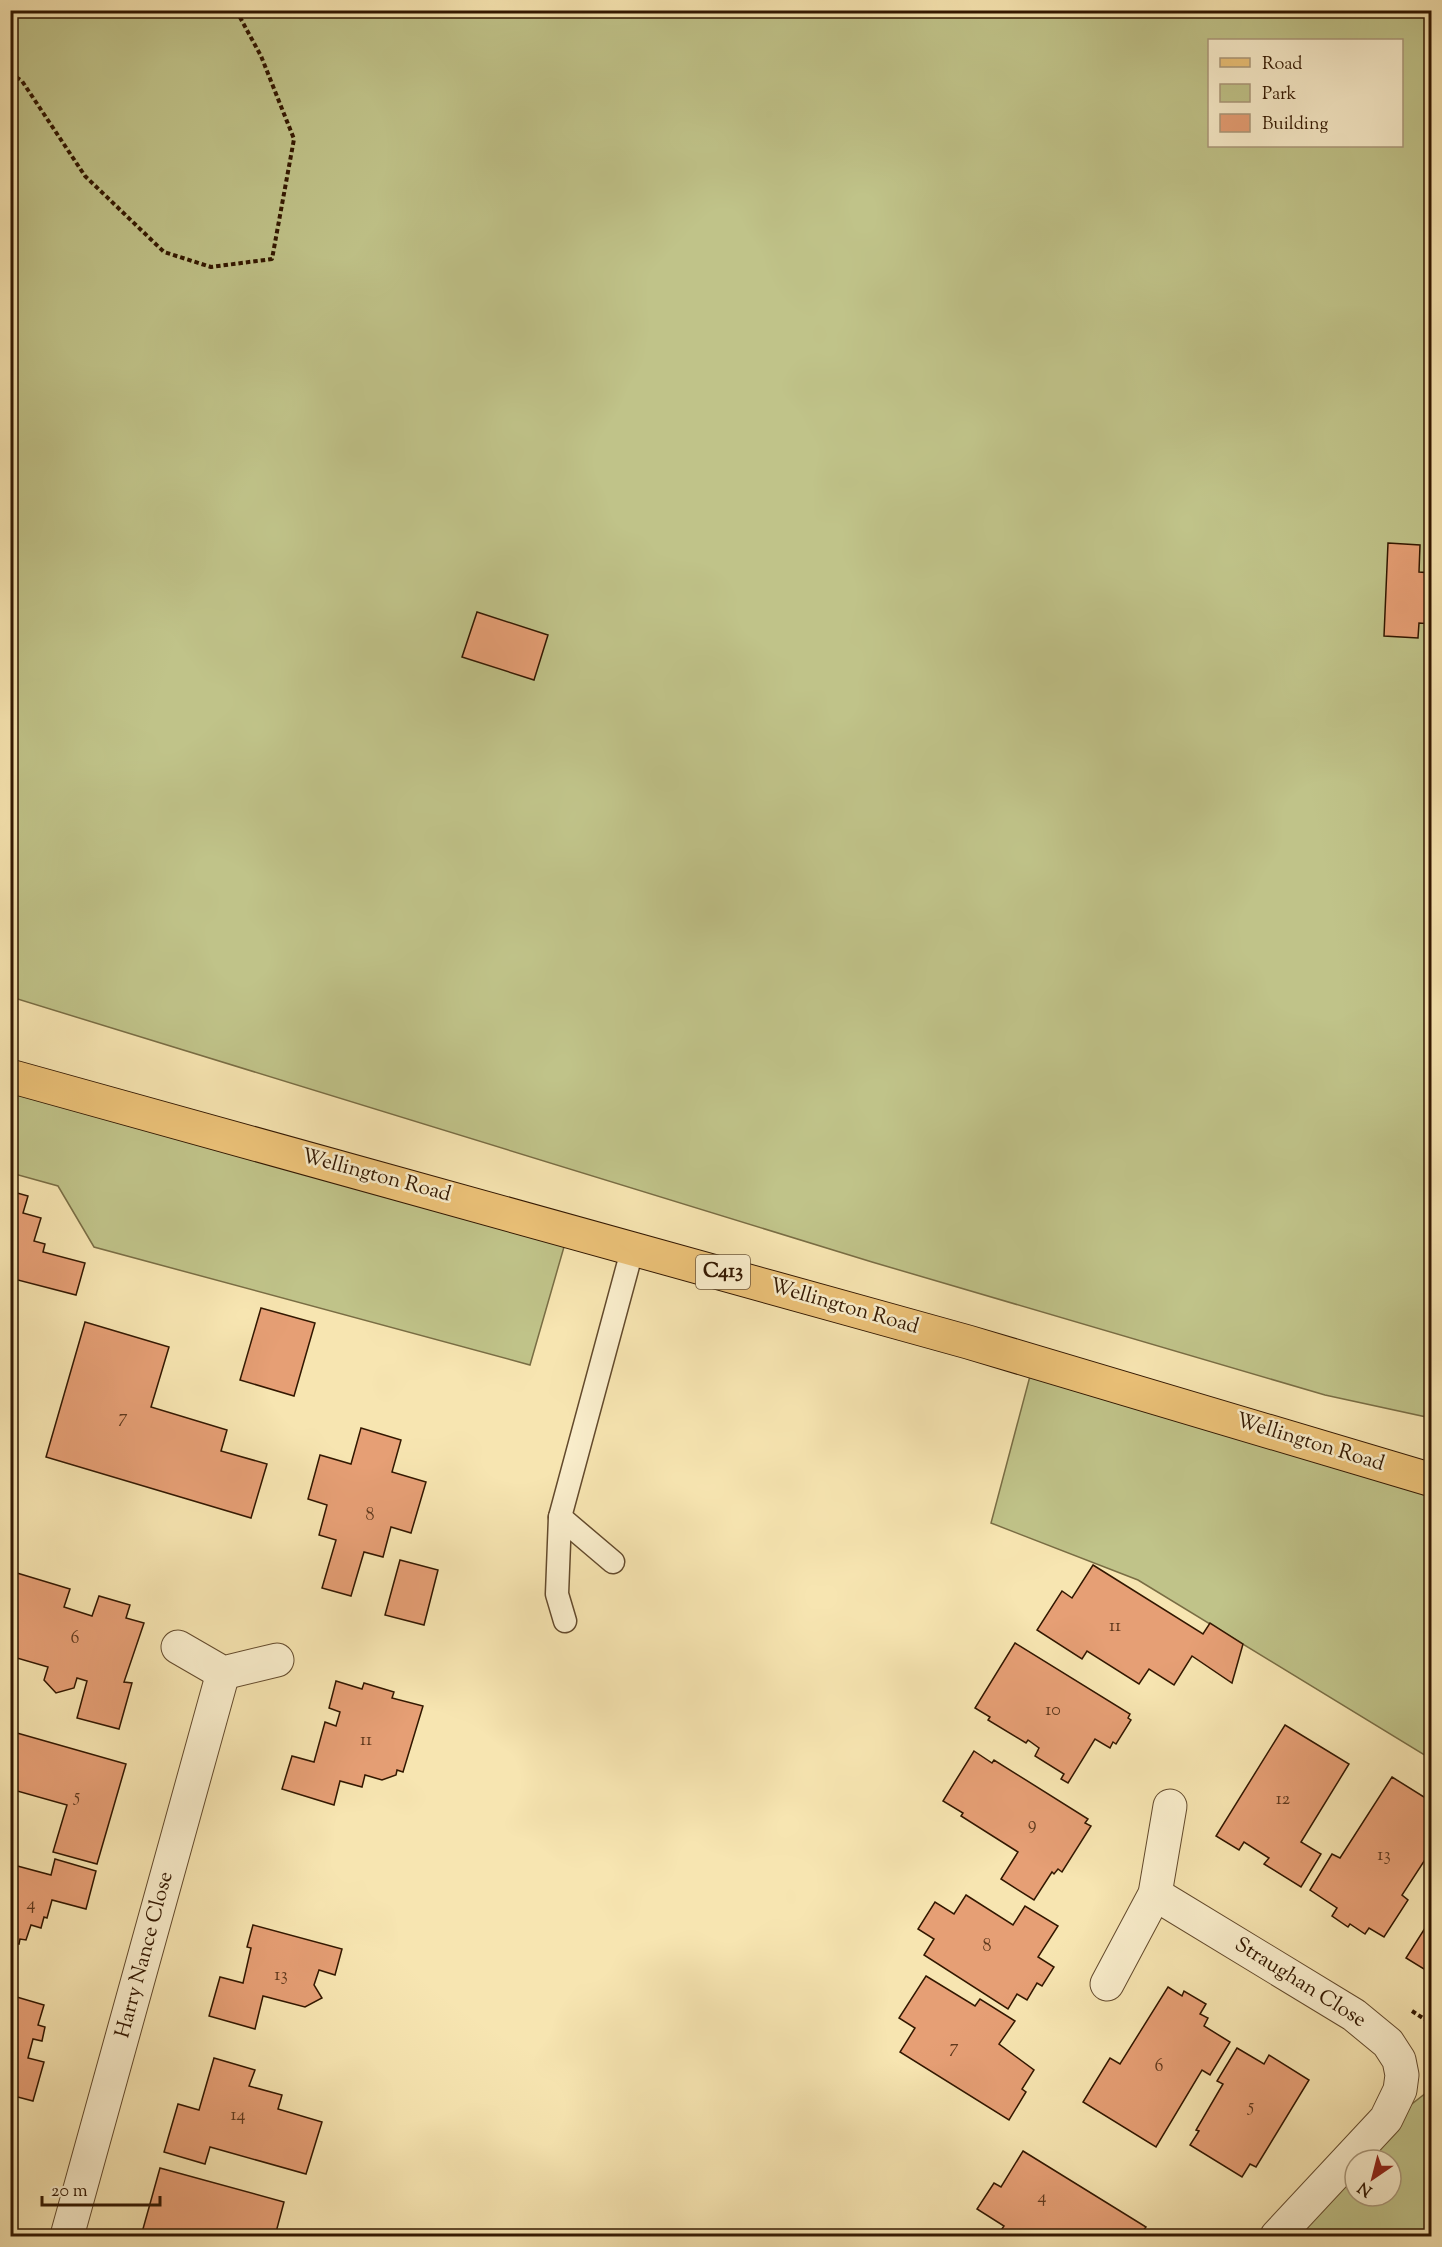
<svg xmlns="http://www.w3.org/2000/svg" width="1442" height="2247" font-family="'Sorts Mill Goudy',serif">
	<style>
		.green { fill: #c0c389; stroke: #796d44; stroke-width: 1.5; fill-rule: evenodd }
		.building { fill: #e69f75; stroke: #321700; stroke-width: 1.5 }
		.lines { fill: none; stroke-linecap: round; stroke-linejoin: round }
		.service-casing { stroke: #634a2c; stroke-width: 25 }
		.minor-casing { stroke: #634a2c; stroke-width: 35 }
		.primary-casing { stroke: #321700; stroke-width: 35 }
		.path { stroke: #321700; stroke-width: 4; stroke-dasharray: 4.5 3; stroke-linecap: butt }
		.service { stroke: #faeecc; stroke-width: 22 }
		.minor { stroke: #faeecc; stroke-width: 33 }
		.primary { stroke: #ecc278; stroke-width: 33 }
		.labels { text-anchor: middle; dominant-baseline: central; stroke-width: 5; stroke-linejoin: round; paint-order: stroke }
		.number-label { font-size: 18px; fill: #5f391d }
		.shield { fill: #faeecc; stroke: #6e583d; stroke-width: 1.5 }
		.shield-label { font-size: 20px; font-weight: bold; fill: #321700 }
		.street-label { font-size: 21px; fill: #321700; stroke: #faeecc }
	</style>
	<rect width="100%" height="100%" fill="#f7e5b1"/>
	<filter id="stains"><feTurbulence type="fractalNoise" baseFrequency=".00333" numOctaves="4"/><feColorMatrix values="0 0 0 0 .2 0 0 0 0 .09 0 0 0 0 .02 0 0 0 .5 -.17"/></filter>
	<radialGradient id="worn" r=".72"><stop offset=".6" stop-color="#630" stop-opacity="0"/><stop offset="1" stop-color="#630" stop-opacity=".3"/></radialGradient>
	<!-- green -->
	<g class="green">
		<path d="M10,11H1431V1418L1325,1395L872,1262L11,997ZM1210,40H1402V146H1210Z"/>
		<polygon points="10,1078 568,1233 530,1365 94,1247 58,1186 11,1173"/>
		<polygon points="1034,1361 1431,1480 1431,1759 1138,1580 991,1523"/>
		<path d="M1431,2089V2236H1277L1376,2132ZM1355,2160H1391V2196H1355Z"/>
	</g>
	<!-- building -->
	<g class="building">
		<polygon points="1388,543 1420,545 1419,572 1432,573 1432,624 1419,623 1418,638 1384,636"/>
		<polygon points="477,612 548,635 534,680 462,657"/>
		<polygon points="10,1191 28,1196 23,1213 41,1218 34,1241 45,1244 43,1252 85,1263 76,1295 10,1278"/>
		<polygon points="261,1308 315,1323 294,1396 240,1380"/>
		<polygon points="85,1322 169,1347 151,1407 227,1430 221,1451 267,1464 251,1518 46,1457"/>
		<polygon points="361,1428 401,1440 392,1472 426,1482 411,1533 391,1527 383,1557 364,1552 351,1596 322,1588 336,1540 319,1535 327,1505 308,1499 320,1455 351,1464"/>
		<polygon points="400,1560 438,1570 424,1625 385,1615"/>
		<polygon points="1093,1565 1203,1634 1210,1623 1243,1644 1232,1683 1192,1656 1174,1685 1149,1669 1139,1684 1087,1651 1082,1659 1037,1630 1062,1591 1072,1598"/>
		<polygon points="17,1573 70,1589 64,1607 92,1616 99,1596 130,1605 126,1618 144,1623 124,1682 132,1683 119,1729 77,1718 87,1681 77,1678 74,1688 56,1693 44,1680 48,1667 10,1656 10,1595"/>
		<polygon points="1015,1643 1130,1714 1128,1718 1131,1720 1116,1744 1113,1742 1110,1748 1095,1739 1068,1783 1061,1779 1064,1774 1035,1756 1039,1748 1028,1740 1026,1743 988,1720 990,1717 975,1708"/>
		<polygon points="336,1681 362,1689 364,1683 394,1692 392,1698 423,1706 403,1772 397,1770 396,1775 382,1780 365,1775 362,1787 340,1781 334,1805 282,1789 292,1756 314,1762 325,1722 336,1726 340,1712 329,1708"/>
		<polygon points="1285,1725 1349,1764 1301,1842 1321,1854 1301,1887 1264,1864 1269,1858 1244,1842 1239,1850 1216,1836"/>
		<polygon points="10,1731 126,1764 97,1864 53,1852 67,1805 10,1789"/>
		<polygon points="974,1751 992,1763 994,1760 1088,1819 1085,1823 1091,1826 1062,1872 1058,1869 1054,1874 1052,1872 1034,1900 1001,1879 1018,1852 961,1816 963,1813 943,1801"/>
		<polygon points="1392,1777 1432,1802 1432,1849 1402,1895 1408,1900 1384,1937 1369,1928 1365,1934 1350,1924 1348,1927 1332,1916 1337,1908 1310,1890 1332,1854 1340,1858"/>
		<polygon points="55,1859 96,1871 86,1909 52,1900 47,1918 44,1917 41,1928 31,1925 26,1940 20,1939 19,1944 10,1942 10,1864 51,1875"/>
		<polygon points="966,1895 1013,1925 1025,1906 1058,1926 1038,1957 1054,1967 1042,1986 1037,1983 1027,2000 1017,1994 1008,2009 924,1955 934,1939 918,1929 935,1902 954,1914"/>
		<polygon points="1432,1917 1432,1974 1406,1958"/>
		<polygon points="253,1925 342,1949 335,1975 319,1970 314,1985 322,1998 305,2007 263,1996 255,2029 209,2016 220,1977 243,1983 251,1948 247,1947"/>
		<polygon points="926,1976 975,2006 980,1999 1015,2021 999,2044 1034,2070 1022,2089 1026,2092 1009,2120 900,2052 915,2028 899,2018"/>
		<polygon points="1168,1987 1182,1996 1184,1991 1206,2004 1200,2014 1208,2018 1204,2026 1230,2042 1210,2075 1202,2070 1156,2147 1083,2102 1110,2058 1120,2064"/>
		<polygon points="10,1995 44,2005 38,2025 45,2027 42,2041 33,2039 28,2058 44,2062 33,2101 10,2095"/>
		<polygon points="1237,2048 1264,2064 1269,2055 1309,2080 1256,2167 1250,2164 1242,2177 1190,2145 1199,2131 1196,2130 1223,2084 1217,2081"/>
		<polygon points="214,2058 255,2070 249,2086 282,2095 278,2109 322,2122 306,2174 210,2147 205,2164 164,2152 178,2104 199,2110"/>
		<polygon points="1023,2151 1146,2227 1139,2236 997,2236 1004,2226 977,2209 994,2183 1001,2187"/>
		<polygon points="160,2168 284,2202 275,2236 141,2236"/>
	</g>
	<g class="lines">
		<!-- service casing -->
		<g class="service-casing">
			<g id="service">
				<polyline points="560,1517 613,1562"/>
				<polyline points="565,1621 557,1594 560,1517 633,1247"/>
			</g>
		</g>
		<!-- minor casing -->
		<g class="minor-casing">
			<g id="minor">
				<polyline points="178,1647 223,1673 277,1660"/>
				<polyline points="1155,1894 1354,2015 1388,2043 1399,2060 1402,2075 1400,2090 1386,2119 1277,2236"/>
				<polyline points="1107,1984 1155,1894 1170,1806"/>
				<polyline points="67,2236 223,1673"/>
			</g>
		</g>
		<!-- primary casing -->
		<g class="primary-casing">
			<polyline id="primary" points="10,1076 968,1342 1432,1480"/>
		</g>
		<!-- path -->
		<g class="path">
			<polyline points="10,73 22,81 85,176 164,252 211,267 272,259 294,139 261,56 236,10"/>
			<polyline points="1412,2011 1432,2024"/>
			<polyline points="1423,2236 1432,2222"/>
		</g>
		<!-- service -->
		<use href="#service" class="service"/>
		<!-- minor -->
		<use href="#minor" class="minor"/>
		<!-- primary -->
		<use href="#primary" class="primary"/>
	</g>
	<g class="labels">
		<!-- number labels -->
		<g class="number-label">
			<text x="123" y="1418">7</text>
			<text x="370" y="1516">8</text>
			<text x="1115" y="1627">11</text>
			<text x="75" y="1639">6</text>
			<text x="1053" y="1711">10</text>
			<text x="366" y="1741">11</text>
			<text x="77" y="1797">5</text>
			<text x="1283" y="1800">12</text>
			<text x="1032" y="1825">9</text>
			<text x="1384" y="1856">13</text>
			<text x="31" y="1905">4</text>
			<text x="987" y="1947">8</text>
			<text x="281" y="1976">13</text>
			<text x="954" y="2048">7</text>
			<text x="1159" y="2067">6</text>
			<text x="1251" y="2107">5</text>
			<text x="238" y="2116">14</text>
			<text x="1042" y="2198">4</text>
		</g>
		<!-- shield labels -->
		<rect class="shield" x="696" y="1255" width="54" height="34" rx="4.5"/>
		<g class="shield-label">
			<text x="723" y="1272">C413</text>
		</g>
		<!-- street labels -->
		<g class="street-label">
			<text transform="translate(376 1176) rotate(15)">Wellington Road</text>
			<text transform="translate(844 1307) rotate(16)">Wellington Road</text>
			<text transform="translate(1310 1443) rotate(17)">Wellington Road</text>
			<text transform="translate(145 1955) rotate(-75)">Harry Nance Close</text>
			<text transform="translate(1300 1983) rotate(32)">Straughan Close</text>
		</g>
	</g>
	<!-- margin -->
	<rect width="1442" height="2247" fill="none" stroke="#f7e5b1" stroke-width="36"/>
	<rect x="12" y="12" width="1418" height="2223" fill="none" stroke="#321700" stroke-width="3"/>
	<rect x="18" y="18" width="1406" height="2211" fill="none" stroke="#321700" stroke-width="1.5"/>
	<!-- legend -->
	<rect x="1208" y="39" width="195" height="108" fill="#faeecc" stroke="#aa987a" stroke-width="1.5"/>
	<rect x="1220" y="58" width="30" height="9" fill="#ecc278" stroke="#aa987a" stroke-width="1.5"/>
	<text x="1262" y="69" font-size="18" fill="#321700">Road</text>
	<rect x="1220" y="84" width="30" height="18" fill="#c0c389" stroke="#aa987a" stroke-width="1.5"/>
	<text x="1262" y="99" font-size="18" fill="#321700">Park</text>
	<rect x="1220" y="114" width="30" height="18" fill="#e69f75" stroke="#aa987a" stroke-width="1.5"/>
	<text x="1262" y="129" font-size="18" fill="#321700">Building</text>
	<!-- north arrow -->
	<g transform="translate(1373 2178) rotate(215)"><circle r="28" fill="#faeecc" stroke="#aa987a" stroke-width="1.5"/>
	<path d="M0-4.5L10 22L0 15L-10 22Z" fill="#8f2418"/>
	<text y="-9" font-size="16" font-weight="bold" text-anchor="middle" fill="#321700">N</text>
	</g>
	<!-- scale -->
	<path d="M42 2196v9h118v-9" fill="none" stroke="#321700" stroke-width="3"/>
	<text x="51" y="2196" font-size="18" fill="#321700" stroke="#faeecc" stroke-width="4.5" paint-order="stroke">20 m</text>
	<rect width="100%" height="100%" filter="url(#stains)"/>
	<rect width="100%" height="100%" fill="url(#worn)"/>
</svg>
